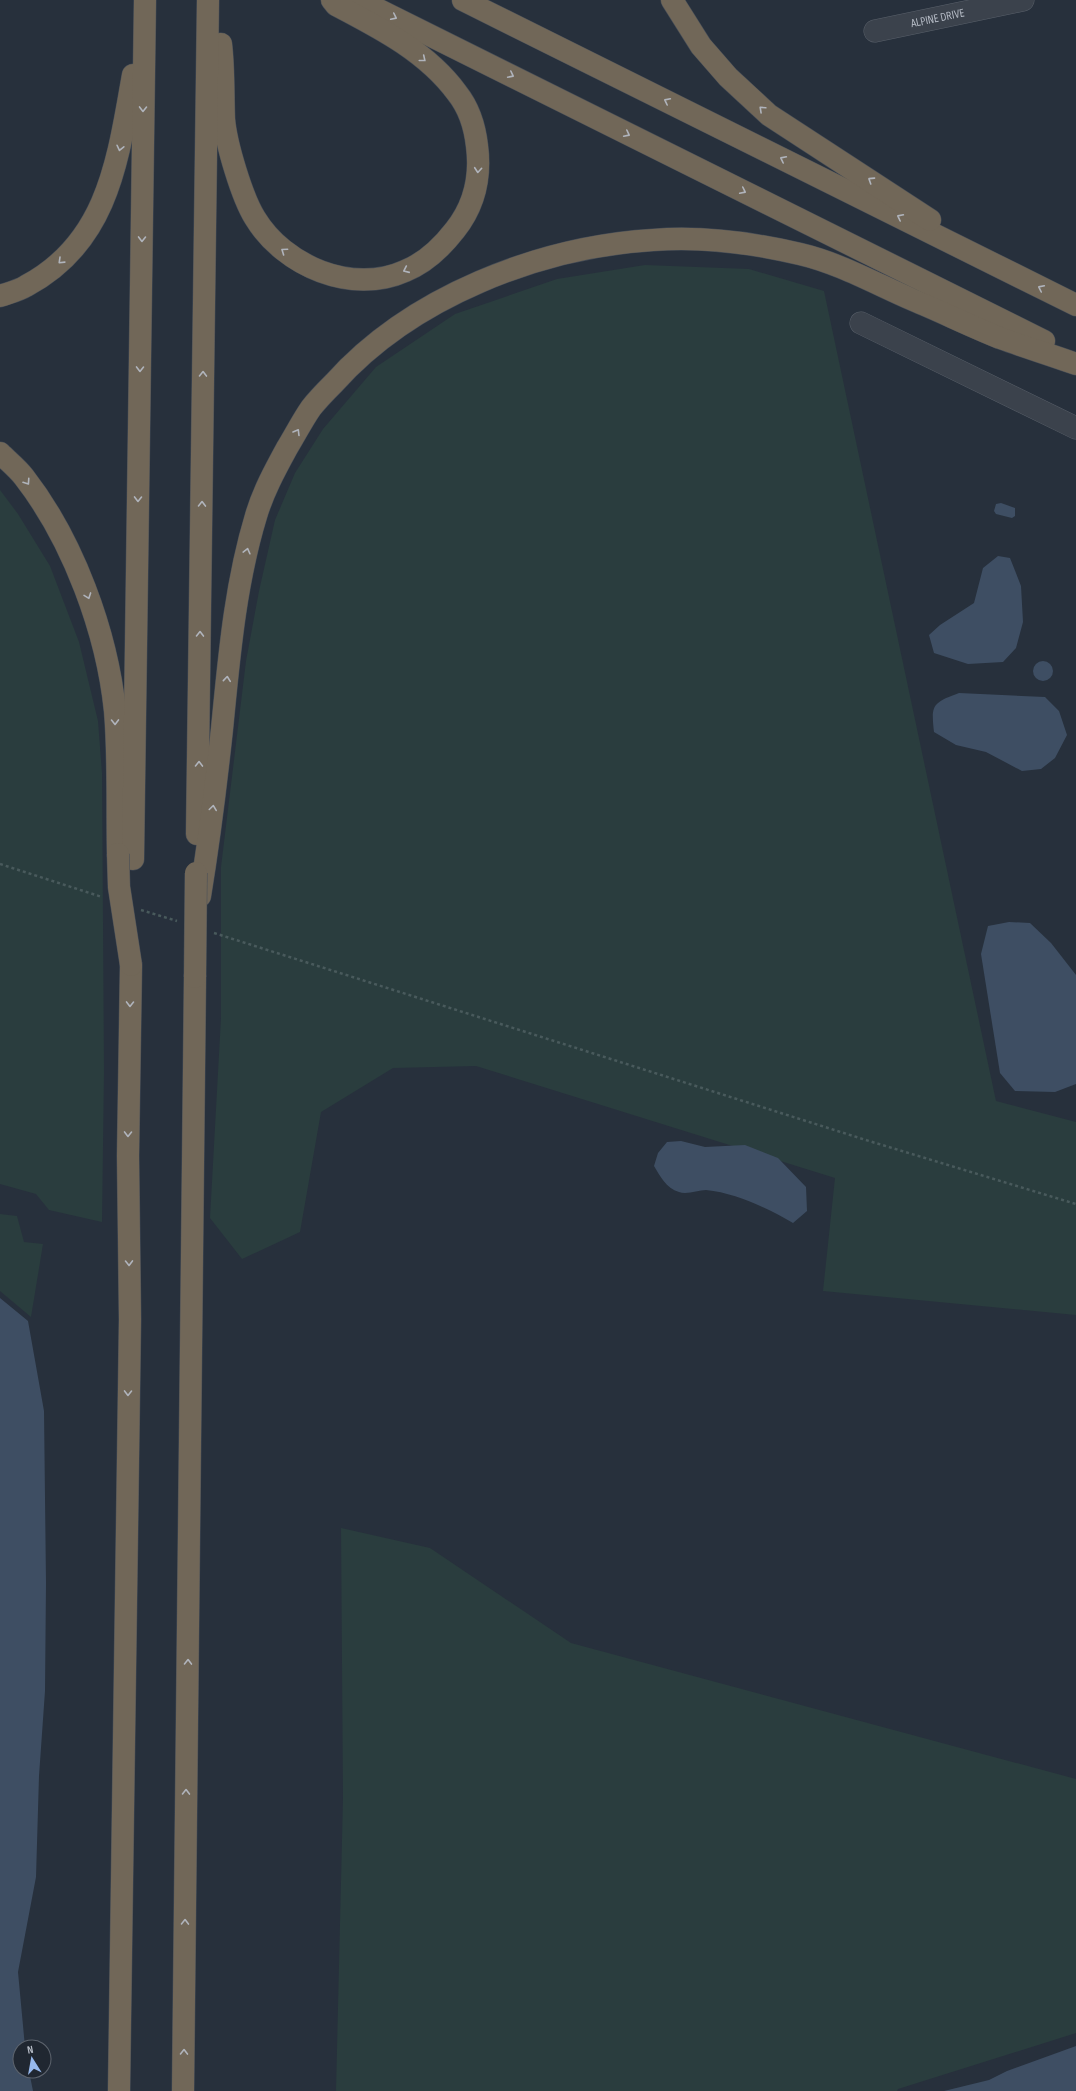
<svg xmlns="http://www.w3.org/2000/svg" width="1076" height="2091" font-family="'Sofia Sans Condensed',sans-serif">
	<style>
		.green { fill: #2a3d3e }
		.water { fill: #3e4e63 }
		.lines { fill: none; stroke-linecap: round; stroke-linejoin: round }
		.minor-casing { stroke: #59606a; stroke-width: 23 }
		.highway-casing { stroke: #464d57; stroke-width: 23 }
		.path { stroke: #495a5c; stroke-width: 2.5; stroke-dasharray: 3 3; stroke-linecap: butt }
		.minor { stroke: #3b424c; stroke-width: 22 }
		.highway { stroke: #716758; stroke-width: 22 }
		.highway-bridge-casing { stroke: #464d57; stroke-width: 23; stroke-linecap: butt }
		.highway-bridge { stroke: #716758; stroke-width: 22 }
		.oneway { stroke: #b0b4bc }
		.labels { text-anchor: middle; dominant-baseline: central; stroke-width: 3.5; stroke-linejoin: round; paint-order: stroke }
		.street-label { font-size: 12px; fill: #b7bdc7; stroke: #202731 }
	</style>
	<rect width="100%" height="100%" fill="#27303c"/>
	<!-- green -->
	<g class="green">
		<polygon points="645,265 749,269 824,291 996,1101 1076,1122 1076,1315 823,1291 835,1178 476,1066 393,1068 321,1112 300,1232 242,1259 210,1218 221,1018 221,867 246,661 259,591 275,520 295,473 323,429 376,367 455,314 557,279"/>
		<polygon points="0,490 18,514 50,566 79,642 98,721 102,773 104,1071 102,1222 49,1210 36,1194 0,1184"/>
		<polygon points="0,1214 17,1216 24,1242 43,1244 31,1317 0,1291"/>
		<polygon points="341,1528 430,1548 571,1643 1076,1779 1076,2033 898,2089 897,2091 336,2091 343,1798"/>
	</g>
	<!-- water -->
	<g class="water">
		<polygon points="1001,503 1015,508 1015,516 1012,518 996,514 994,511 996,504"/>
		<polygon points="998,556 1010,558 1021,586 1023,622 1016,648 1003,662 968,664 934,653 929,635 940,625 974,603 983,568"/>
		<circle cx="1043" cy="671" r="10"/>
		<path d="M959,693L1045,697L1059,711L1067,735L1055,758L1041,769L1022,771L986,752L956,745L934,732C931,705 932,703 959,693Z"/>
		<polygon points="1009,922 1030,923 1051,943 1076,975 1076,1084 1055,1092 1015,1091 1000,1073 981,954 988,926"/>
		<path d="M681,1141L705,1147L745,1145L778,1158L806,1187L807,1211L793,1223C767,1208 736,1193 706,1190C698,1190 687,1195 679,1192C666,1188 660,1176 654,1166L658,1153L667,1142Z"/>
		<polygon points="0,1298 28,1321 44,1411 46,1583 45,1691 39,1776 36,1877 18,1972 25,2047 20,2047 20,2071 29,2071 33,2091 0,2091"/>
		<polygon points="1076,2046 1076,2091 944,2091 989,2080 1007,2071"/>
	</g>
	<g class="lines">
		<!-- minor casing -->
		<g class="minor-casing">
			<g id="minor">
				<path id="s1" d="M875,31L1023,0"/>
				<polyline points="861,323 1076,428"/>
			</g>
		</g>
		<!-- highway casing -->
		<g class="highway-casing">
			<g id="highway">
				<polyline points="359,0 1044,341"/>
				<polyline points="463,0 1076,305"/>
				<polyline points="672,0 701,46 728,77 769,115 930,220"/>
				<path d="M221,44C224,69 223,94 224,119C226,144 242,197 255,218C284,266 352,295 405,271C425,263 441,248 455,230C474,206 481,177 477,146C475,128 469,108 457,93C427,52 380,28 336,5L332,0"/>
				<path d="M0,296C8,293 18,291 26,286C109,242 118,158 133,75"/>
				<path d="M0,453C8,461 17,468 24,477C73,540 107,632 115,711C119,758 117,806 118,854"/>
				<polyline points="197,834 208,0"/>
				<polyline points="133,859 145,0"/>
				<path d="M200,896C209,841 216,785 222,729C229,658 235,585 256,516C263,492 275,470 287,448C295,435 302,421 311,408C318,399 326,391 334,383C411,297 539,247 653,240C702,236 753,243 800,254C839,263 876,284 913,300C942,312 970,326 1000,338C1025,347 1051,355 1076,364"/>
				<polyline points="119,2091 130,1319 128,1156 131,965"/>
				<polyline points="183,2091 195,977"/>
			</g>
		</g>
		<!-- path -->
		<g class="path">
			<polyline points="0,864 102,897"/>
			<polyline points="141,910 177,921"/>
			<polyline points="214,933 869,1141 1076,1204"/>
		</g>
		<!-- minor -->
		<use href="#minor" class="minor"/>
		<!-- highway -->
		<use href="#highway" class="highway"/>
		<!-- highway-bridge casing -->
		<g class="highway-bridge-casing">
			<g id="highway-bridge">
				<polyline points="118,854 119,887 131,965"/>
				<polyline points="195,977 196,873"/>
			</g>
		</g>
		<!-- highway-bridge -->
		<use href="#highway-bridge" class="highway-bridge"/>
	</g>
	<!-- one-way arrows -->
	<defs><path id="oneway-chevron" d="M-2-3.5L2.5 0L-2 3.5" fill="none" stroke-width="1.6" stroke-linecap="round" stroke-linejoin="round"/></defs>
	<g class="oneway">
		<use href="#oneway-chevron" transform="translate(394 17) rotate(26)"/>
		<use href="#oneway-chevron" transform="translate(423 59) rotate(39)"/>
		<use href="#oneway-chevron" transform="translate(511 75) rotate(27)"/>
		<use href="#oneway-chevron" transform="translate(667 101) rotate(-153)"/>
		<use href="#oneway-chevron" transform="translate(143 109) rotate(91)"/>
		<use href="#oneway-chevron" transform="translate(762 109) rotate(-137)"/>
		<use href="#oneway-chevron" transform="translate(627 134) rotate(27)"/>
		<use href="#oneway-chevron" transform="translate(120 148) rotate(103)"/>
		<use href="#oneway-chevron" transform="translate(783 159) rotate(-153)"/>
		<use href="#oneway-chevron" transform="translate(478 170) rotate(95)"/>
		<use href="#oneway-chevron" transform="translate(871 180) rotate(-147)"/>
		<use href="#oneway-chevron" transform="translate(743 191) rotate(26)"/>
		<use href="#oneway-chevron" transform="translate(900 217) rotate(-153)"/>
		<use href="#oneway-chevron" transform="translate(142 239) rotate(91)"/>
		<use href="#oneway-chevron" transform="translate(284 251) rotate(-145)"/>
		<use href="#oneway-chevron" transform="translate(61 261) rotate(136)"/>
		<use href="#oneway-chevron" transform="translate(406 270) rotate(156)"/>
		<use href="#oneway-chevron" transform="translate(1041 288) rotate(-154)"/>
		<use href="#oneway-chevron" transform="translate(140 369) rotate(91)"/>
		<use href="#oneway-chevron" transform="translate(203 374) rotate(-89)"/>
		<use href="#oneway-chevron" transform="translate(297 432) rotate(-59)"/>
		<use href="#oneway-chevron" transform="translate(27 482) rotate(56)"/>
		<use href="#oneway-chevron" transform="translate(138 499) rotate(91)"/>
		<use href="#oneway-chevron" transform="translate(202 504) rotate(-89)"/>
		<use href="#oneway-chevron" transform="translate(247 551) rotate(-76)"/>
		<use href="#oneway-chevron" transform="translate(88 596) rotate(70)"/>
		<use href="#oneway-chevron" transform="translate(200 634) rotate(-89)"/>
		<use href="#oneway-chevron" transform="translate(227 679) rotate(-84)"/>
		<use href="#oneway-chevron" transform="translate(115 722) rotate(89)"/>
		<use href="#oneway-chevron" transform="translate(199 764) rotate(-89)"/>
		<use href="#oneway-chevron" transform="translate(213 808) rotate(-82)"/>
		<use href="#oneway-chevron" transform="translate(130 1004) rotate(91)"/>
		<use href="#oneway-chevron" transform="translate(128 1134) rotate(91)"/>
		<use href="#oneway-chevron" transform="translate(129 1263) rotate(89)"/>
		<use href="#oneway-chevron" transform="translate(128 1393) rotate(91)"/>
		<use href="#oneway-chevron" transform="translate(188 1662) rotate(-89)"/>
		<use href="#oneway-chevron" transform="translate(186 1792) rotate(-89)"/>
		<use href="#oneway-chevron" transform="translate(185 1922) rotate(-89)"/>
		<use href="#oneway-chevron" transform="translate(184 2052) rotate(-89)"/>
	</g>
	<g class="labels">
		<!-- street labels -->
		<g class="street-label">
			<text stroke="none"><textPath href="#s1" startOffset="64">ALPINE DRIVE</textPath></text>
		</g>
	</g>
	<!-- north arrow -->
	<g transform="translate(32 2059) rotate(349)"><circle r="19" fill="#202731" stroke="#5c636d"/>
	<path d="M0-3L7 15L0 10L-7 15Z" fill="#96b8ed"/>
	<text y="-6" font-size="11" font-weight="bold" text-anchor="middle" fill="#b7bdc7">N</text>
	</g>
</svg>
